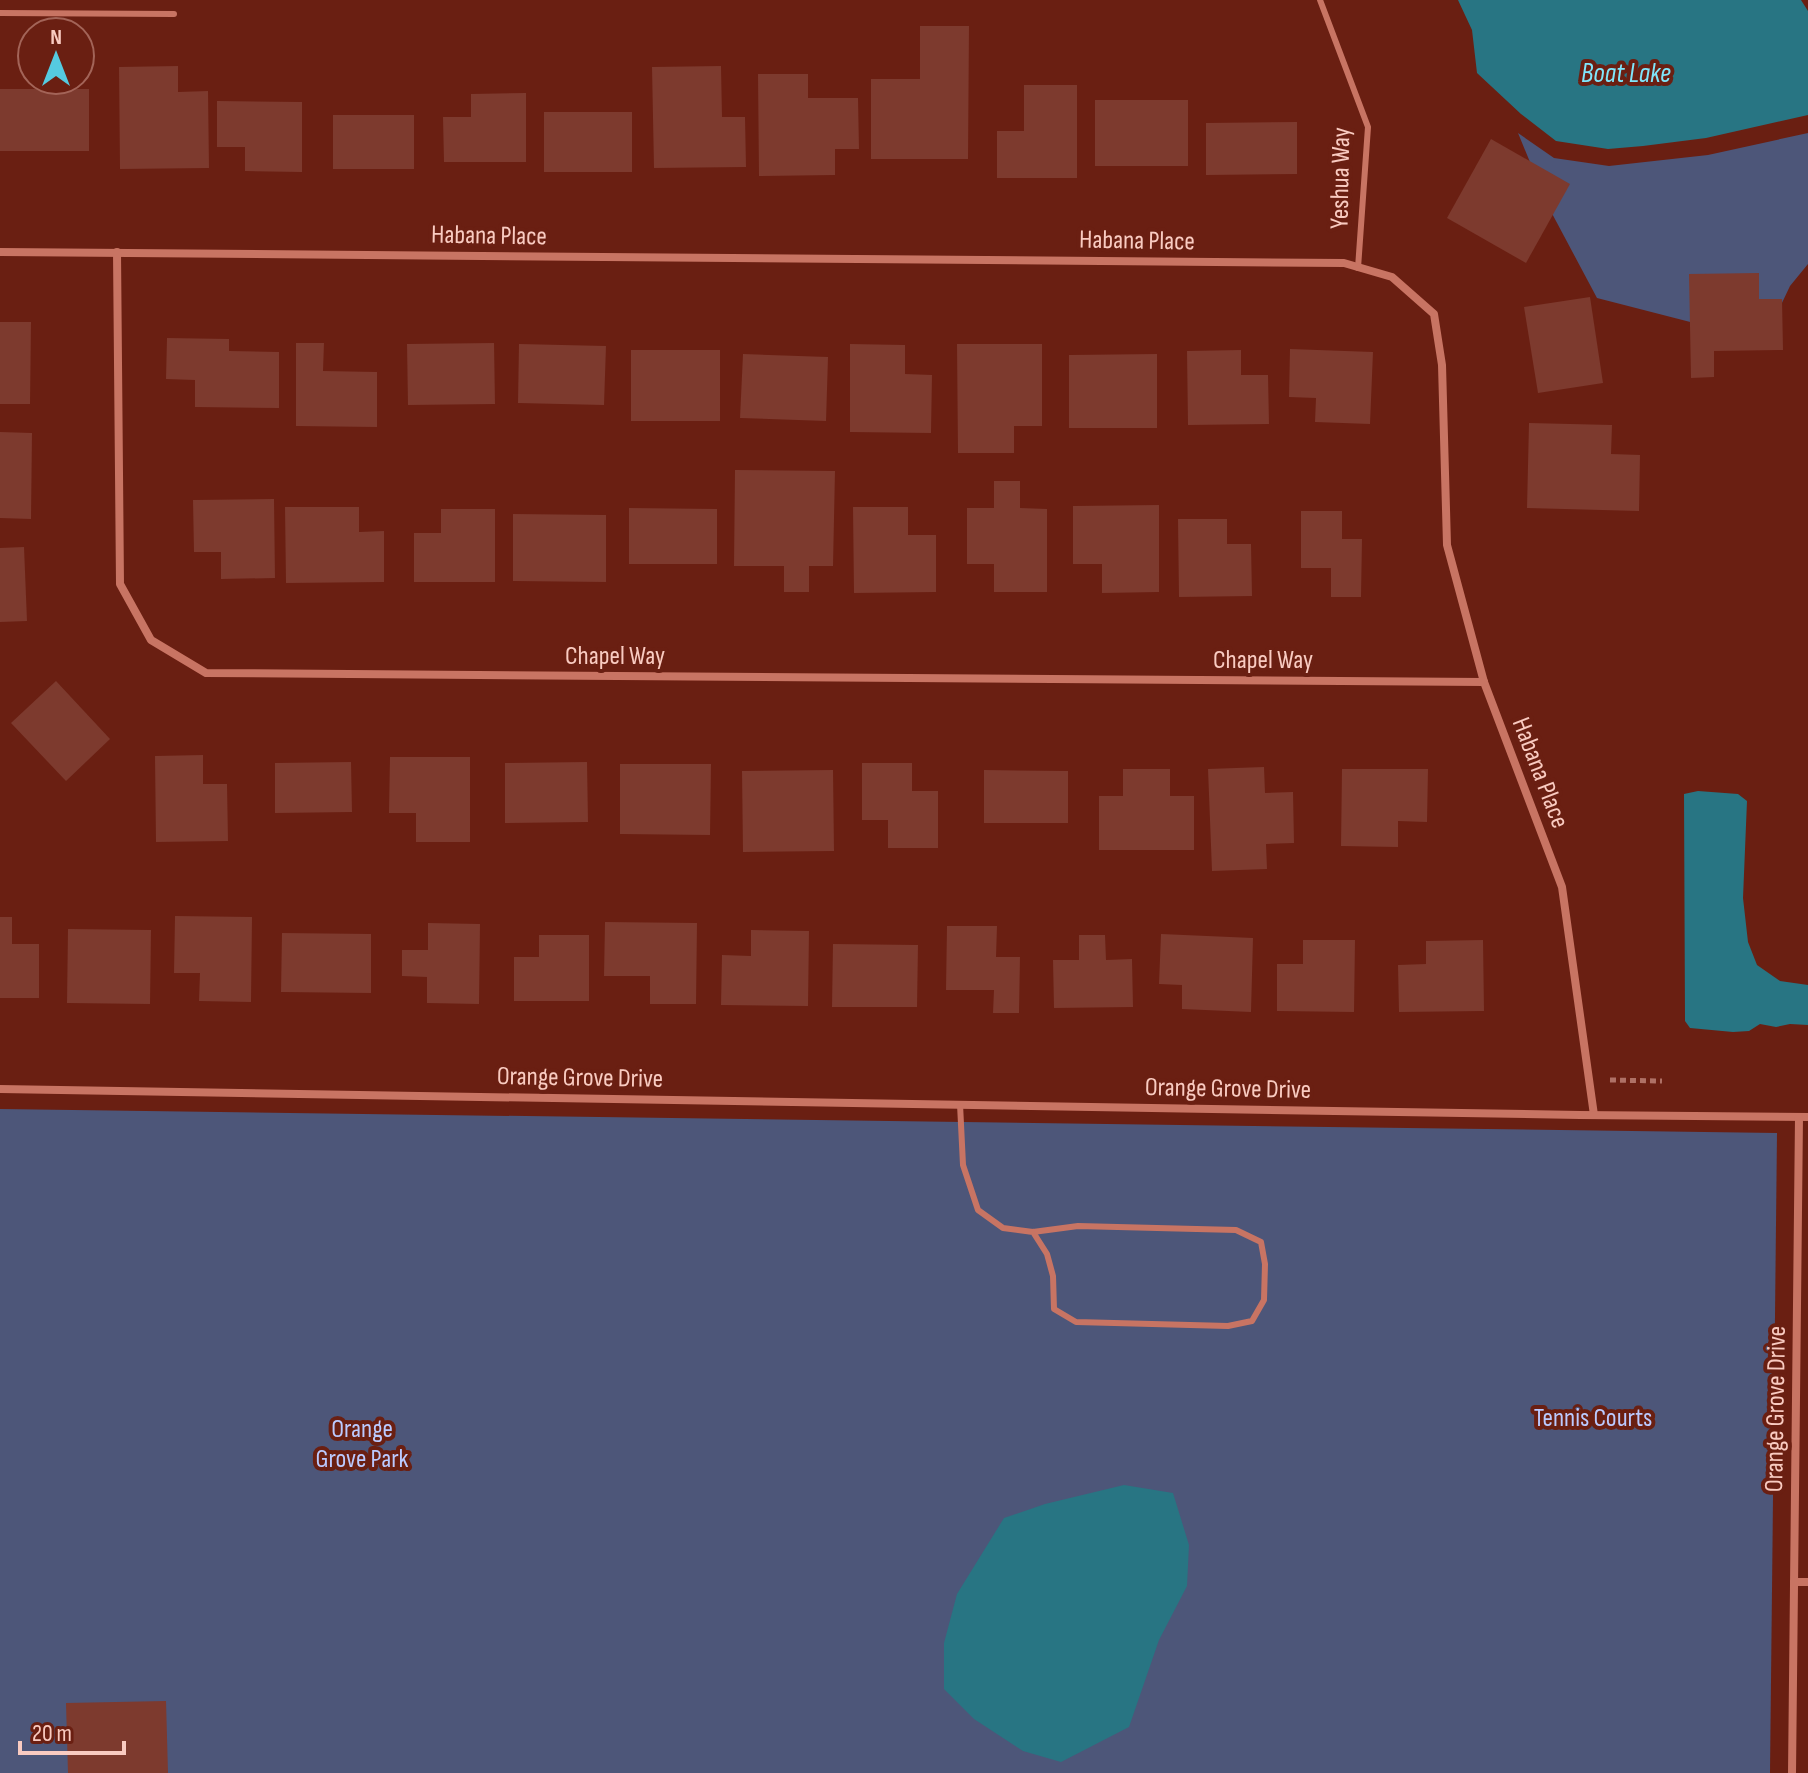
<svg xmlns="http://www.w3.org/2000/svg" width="1808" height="1773" font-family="'Sofia Sans Condensed',sans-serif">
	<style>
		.green { fill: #4d5679 }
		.water { fill: #287583 }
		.building { fill: #7d3a2e }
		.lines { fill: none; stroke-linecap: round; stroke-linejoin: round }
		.path { stroke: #af7166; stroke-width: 5; stroke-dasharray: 6 4; stroke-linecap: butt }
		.lane { stroke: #c87463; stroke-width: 6 }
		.street { stroke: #c87463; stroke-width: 8 }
		.labels { text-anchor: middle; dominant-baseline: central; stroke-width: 8; stroke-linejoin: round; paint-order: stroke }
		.street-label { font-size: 26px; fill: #f9cbc1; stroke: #6a1f12 }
		.park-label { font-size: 26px; fill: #bbcaff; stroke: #6a1f12 }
		.water-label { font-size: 28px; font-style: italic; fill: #7fe6fb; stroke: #6a1f12 }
	</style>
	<rect width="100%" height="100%" fill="#6a1f12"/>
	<!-- green -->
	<g class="green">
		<polygon points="1518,133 1554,158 1609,166 1708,155 1808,133 1808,264 1790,286 1781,305 1698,324 1597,298 1548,206"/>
		<polygon points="0,1109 1777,1133 1770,1773 0,1773"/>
	</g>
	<!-- water -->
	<g class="water">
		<polygon points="1458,0 1801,0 1808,11 1808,115 1706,138 1643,146 1608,149 1556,141 1521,114 1477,73 1472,30"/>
		<polygon points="1698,791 1738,794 1747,801 1743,898 1748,942 1757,965 1780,981 1808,985 1808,1025 1790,1024 1776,1027 1760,1024 1749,1031 1733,1032 1690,1028 1685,1021 1684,794"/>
		<polygon points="1124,1485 1173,1493 1189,1545 1187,1586 1159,1640 1129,1727 1061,1762 1023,1751 974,1719 944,1689 944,1643 957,1594 1004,1518 1045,1504"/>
	</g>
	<!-- building -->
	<g class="building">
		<polygon points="920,26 969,26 968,159 871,159 871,79 920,79"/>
		<polygon points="178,66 178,92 208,91 209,168 120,169 119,67"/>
		<polygon points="721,66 722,117 745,117 746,167 654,168 652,67"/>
		<polygon points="758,74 808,74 808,98 858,98 859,149 835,149 835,175 759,176"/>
		<polygon points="1024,85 1077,85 1077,178 997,178 997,131 1024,131"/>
		<rect x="0" y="89" width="89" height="62"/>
		<polygon points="526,93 526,162 444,162 443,117 471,117 471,94"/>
		<rect x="1095" y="100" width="93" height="66"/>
		<polygon points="217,101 302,102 302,172 245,171 245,147 217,147"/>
		<rect x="544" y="112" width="88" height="60"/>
		<rect x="333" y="115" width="81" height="54"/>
		<polygon points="1297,122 1297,174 1206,175 1206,123"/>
		<polygon points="1491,139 1570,184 1526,263 1447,218"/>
		<polygon points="1759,273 1759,299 1782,299 1783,350 1714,351 1714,377 1691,378 1689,274"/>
		<polygon points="1590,297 1603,383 1538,393 1524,307"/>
		<polygon points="0,322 31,322 30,404 0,404"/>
		<polygon points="167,338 229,339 229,351 279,352 279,408 195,407 195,380 166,379"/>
		<polygon points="296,343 324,343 323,371 377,372 377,427 296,426"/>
		<polygon points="494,343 495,404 408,405 407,344"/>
		<polygon points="519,344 606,346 604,405 518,403"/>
		<polygon points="850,344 905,345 905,374 932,375 931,433 850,432"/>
		<polygon points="957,344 1042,344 1042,426 1014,426 1014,453 958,453"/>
		<polygon points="1290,349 1373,352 1370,424 1315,422 1316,398 1289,397"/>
		<rect x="631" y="350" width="89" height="71"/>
		<polygon points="1241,350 1241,375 1268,375 1269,424 1188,425 1187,351"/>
		<polygon points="743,354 828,357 826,421 740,418"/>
		<polygon points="1157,354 1157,428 1069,428 1069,355"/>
		<polygon points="1529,423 1612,425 1611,454 1640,455 1639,511 1527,508"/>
		<polygon points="0,432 32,433 31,519 0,518"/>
		<polygon points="735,470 835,471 833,566 809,566 809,592 784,592 784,566 734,566"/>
		<polygon points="994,481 1020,481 1020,508 1047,509 1047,592 994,592 994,564 967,564 967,508 994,508"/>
		<polygon points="274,499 275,578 221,579 221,552 194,552 193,500"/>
		<polygon points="1159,505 1159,592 1102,593 1102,564 1073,564 1073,506"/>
		<polygon points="285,507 359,507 359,532 384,531 384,582 286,583"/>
		<polygon points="853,507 908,507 908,535 936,535 936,592 854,593"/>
		<polygon points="629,508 717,509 717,564 629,564"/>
		<polygon points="441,509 495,509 495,582 414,582 414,533 441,533"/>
		<polygon points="1301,511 1342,511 1342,539 1362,539 1361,597 1331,597 1331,568 1301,568"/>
		<polygon points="513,514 606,515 606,582 513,581"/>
		<polygon points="1178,519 1227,519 1227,544 1251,544 1252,596 1179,597"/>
		<polygon points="24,547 27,621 0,622 0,548"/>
		<polygon points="56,681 110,739 66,781 11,723"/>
		<polygon points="203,755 203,784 227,784 228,841 156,842 155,756"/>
		<polygon points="390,757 470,757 470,842 416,842 416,813 389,813"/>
		<polygon points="351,762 352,812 275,813 275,763"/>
		<polygon points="587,762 588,822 505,823 505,763"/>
		<polygon points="862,763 912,763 912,791 938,791 938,848 888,848 888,820 862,820"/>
		<polygon points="620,764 711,764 710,835 620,834"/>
		<polygon points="1264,767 1265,793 1293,792 1294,843 1266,844 1267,869 1212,871 1208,769"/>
		<polygon points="1123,769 1170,769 1170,796 1194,796 1194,850 1099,850 1099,796 1123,796"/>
		<polygon points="1342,769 1428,769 1427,822 1398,821 1398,847 1341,846"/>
		<polygon points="833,770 834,851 743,852 742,771"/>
		<polygon points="984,770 1068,771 1068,823 984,823"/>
		<polygon points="175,916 252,917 251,1002 199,1001 200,973 174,973"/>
		<polygon points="0,917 12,917 12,944 39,944 39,998 0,998"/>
		<polygon points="605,922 697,923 696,1004 650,1004 650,976 604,976"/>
		<polygon points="428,923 480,924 479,1004 427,1003 427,977 402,976 402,950 428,950"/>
		<polygon points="947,926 997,926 996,957 1020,957 1019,1013 993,1013 994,990 946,990"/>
		<polygon points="68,929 151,930 150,1004 67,1003"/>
		<polygon points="751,930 809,931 808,1006 721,1005 722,955 751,956"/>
		<polygon points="282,933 371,934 371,993 281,992"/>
		<polygon points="1161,934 1253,938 1251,1012 1182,1009 1182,985 1159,984"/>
		<polygon points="539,935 589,935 589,1001 514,1001 514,957 539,957"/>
		<polygon points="1079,935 1105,935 1106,960 1132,959 1133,1007 1054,1008 1053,960 1079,960"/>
		<polygon points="1303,940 1355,940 1354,1012 1277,1011 1277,964 1303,964"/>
		<polygon points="1483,940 1484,1011 1399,1012 1398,965 1426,964 1426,941"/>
		<polygon points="833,944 918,945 917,1007 832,1007"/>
		<polygon points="166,1701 168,1773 68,1773 66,1703"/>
	</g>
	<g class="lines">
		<!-- path -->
		<polyline class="path" points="1610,1080 1662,1081"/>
		<!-- lane -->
		<g class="lane">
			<polyline points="1320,0 1368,127 1358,268"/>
			<polyline points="0,13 174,14"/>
			<polyline points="960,1104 963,1165 978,1210 1003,1228 1033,1232 1078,1226 1236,1230 1261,1242 1265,1264 1264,1300 1252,1321 1228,1326 1076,1322 1054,1309 1053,1276 1047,1254 1033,1232"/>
		</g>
		<!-- street -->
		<g class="street">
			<polyline points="0,252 1344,263 1392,277 1434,314 1442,365 1447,545 1484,682 1562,887 1594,1115"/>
			<polyline points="117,252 120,584 151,640 206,673 1484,682"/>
			<polyline points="0,1089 1580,1115 1808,1117"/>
			<polyline points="1794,1582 1808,1582"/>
			<polyline points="1792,1773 1799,1117"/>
		</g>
	</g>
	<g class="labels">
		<!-- street labels -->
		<g class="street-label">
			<text transform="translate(1341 178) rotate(-89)">Yeshua Way</text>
			<text transform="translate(489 236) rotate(1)">Habana Place</text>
			<text transform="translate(1137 241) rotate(1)">Habana Place</text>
			<text x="615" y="656">Chapel Way</text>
			<text x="1263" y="660">Chapel Way</text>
			<text transform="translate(1540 773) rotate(69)">Habana Place</text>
			<text transform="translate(580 1078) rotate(1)">Orange Grove Drive</text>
			<text transform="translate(1228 1089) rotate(1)">Orange Grove Drive</text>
			<text transform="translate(1776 1409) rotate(-89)">Orange Grove Drive</text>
		</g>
		<!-- park labels -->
		<g class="park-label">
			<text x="1593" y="1418">Tennis Courts</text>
			<text x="362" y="1429">Orange<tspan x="362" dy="30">Grove Park</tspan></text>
		</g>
		<!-- water labels -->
		<g class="water-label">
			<text x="1626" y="73">Boat Lake</text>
		</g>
	</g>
	<!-- north arrow -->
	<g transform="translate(56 56)"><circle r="38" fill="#6a1f12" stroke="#a36458" stroke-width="2"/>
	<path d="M0-6L14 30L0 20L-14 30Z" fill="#55cae0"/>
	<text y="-12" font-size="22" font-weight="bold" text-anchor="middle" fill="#f9cbc1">N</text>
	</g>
	<!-- scale -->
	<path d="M20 1741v12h104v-12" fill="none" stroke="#f9cbc1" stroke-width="4"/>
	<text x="32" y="1741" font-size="24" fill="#f9cbc1" stroke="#6a1f12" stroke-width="6" paint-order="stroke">20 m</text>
</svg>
